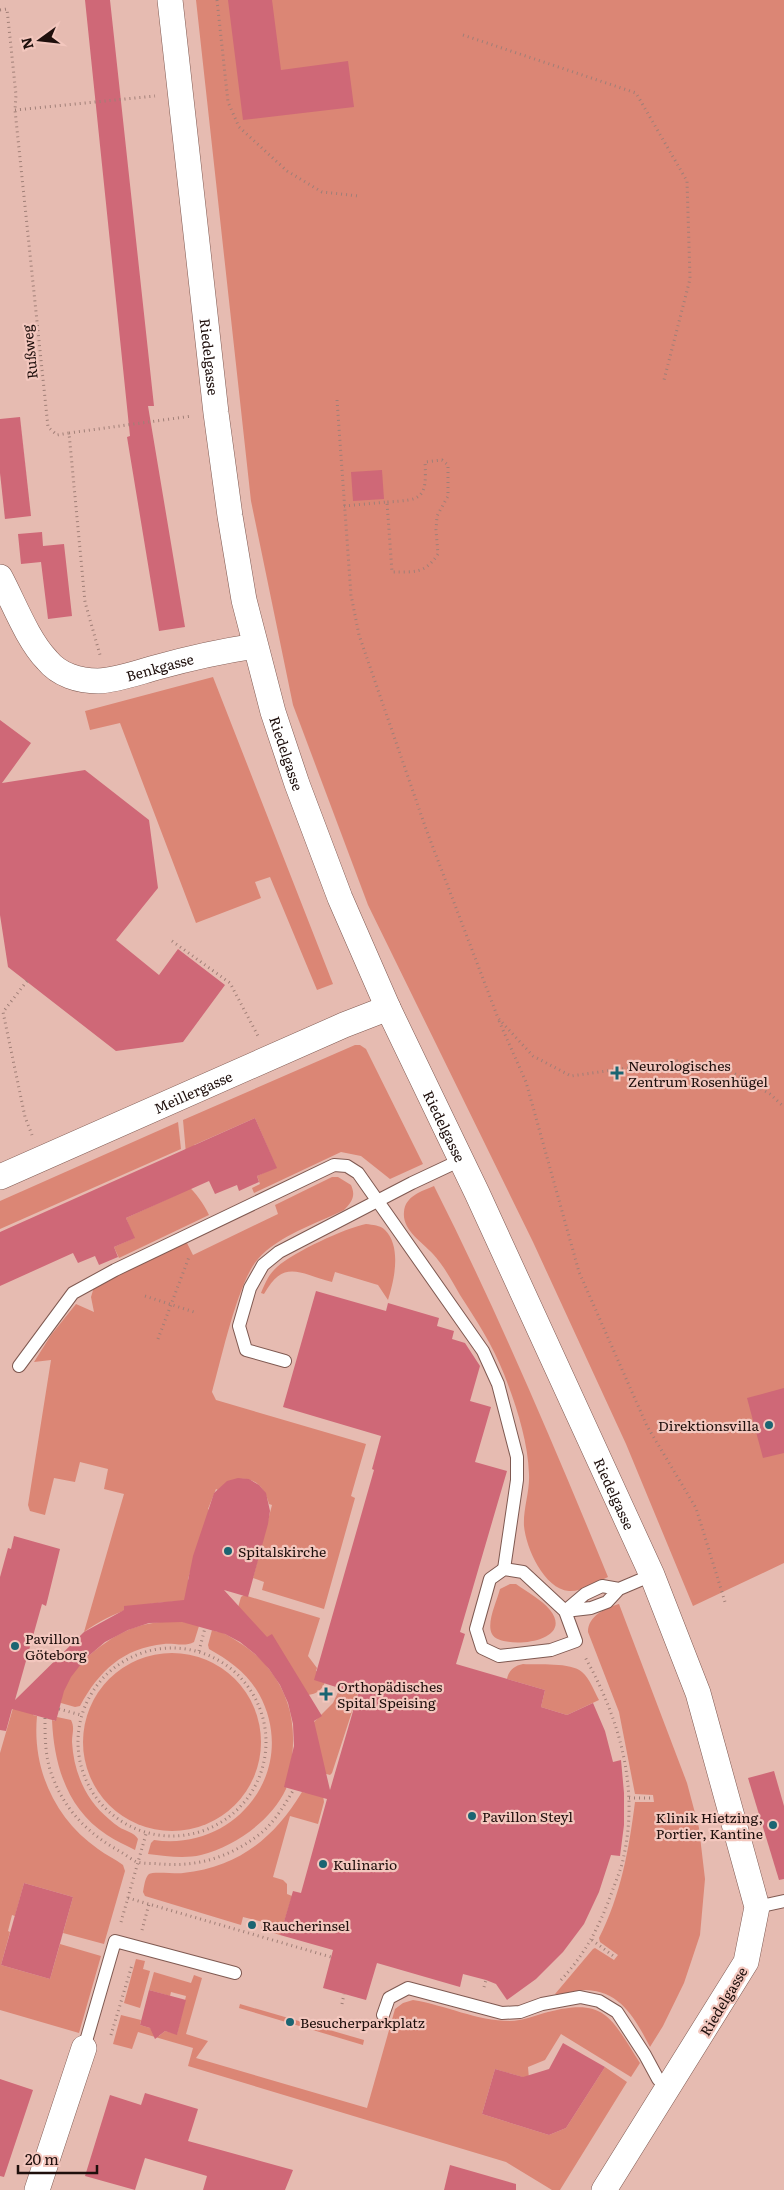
<svg xmlns="http://www.w3.org/2000/svg" width="784" height="2190" font-family="Literata,serif">
	<style>
		.green { fill: #db8675 }
		.building { fill: #cf6877 }
		.lines { fill: none; stroke-linecap: round; stroke-linejoin: round }
		.lane-casing { stroke: #7f5951; stroke-width: 14 }
		.street-casing { stroke: #7f5951; stroke-width: 26 }
		.path { stroke: #a07f77; stroke-width: 3; stroke-dasharray: 1 4; stroke-linecap: butt }
		.lane { stroke: #fff; stroke-width: 12 }
		.street { stroke: #fff; stroke-width: 25 }
		.poi-dot { fill: #1b6572; stroke: #f3c7be; stroke-width: 2 }
		.labels { text-anchor: middle; dominant-baseline: central; stroke-width: 4.5; stroke-linejoin: round; paint-order: stroke }
		.street-label { font-size: 14px; fill: #1e0f0c; stroke: #f3c7be }
		.poi-label { font-size: 14px; fill: #1e0f0c; stroke: #f3c7be; text-anchor: start }
	</style>
	<rect width="100%" height="100%" fill="#e6bbb1"/>
	<!-- green -->
	<g class="green">
		<polygon points="196,0 784,0 784,1563 693,1606 626,1444 533,1242 368,905 293,705 251,501"/>
		<polygon points="213,677 333,984 317,990 270,877 255,882 261,898 196,923 120,723 90,730 85,711"/>
		<polygon points="355,1045 360,1045 366,1049 423,1164 390,1179 361,1156 341,1152 254,1193 252,1188 260,1184 257,1176 276,1167 255,1118 194,1145 203,1165 187,1165 183,1120"/>
		<polygon points="178,1122 181,1149 0,1229 0,1201"/>
		<path d="M159,1161C179,1177 198,1191 209,1215L119,1258L114,1247L134,1238L126,1218L174,1196Z"/>
		<path d="M332,1177H338L351,1185C356,1196 352,1202 344,1210C317,1223 278,1236 258,1259C238,1281 221,1360 212,1392L216,1400L366,1444L351,1496L355,1498L324,1609L262,1590L264,1582L253,1578L272,1505L269,1504C262,1476 239,1471 218,1490L216,1489L208,1509L209,1510L188,1579L189,1602C150,1600 116,1609 84,1632L124,1494L104,1489L108,1469L80,1462L75,1482L54,1478L45,1515L30,1511L28,1505L51,1360L34,1362L51,1335L76,1304L94,1312L91,1297L94,1287L186,1241L193,1255L278,1214L275,1205Z"/>
		<path d="M434,1186C498,1313 554,1445 608,1577C597,1582 581,1592 569,1591C544,1589 526,1548 524,1526C523,1509 530,1491 529,1474C528,1441 516,1405 504,1374C493,1346 477,1321 460,1295C452,1281 444,1266 433,1254C422,1242 402,1230 404,1212C405,1196 422,1191 434,1186Z"/>
		<path d="M366,1224C373,1225 380,1225 385,1230C402,1247 394,1281 388,1300L378,1285L335,1272L332,1282C298,1273 284,1259 264,1294L261,1293C265,1283 269,1274 277,1267C294,1252 345,1228 366,1224Z"/>
		<path d="M510,1584H516C527,1592 542,1600 550,1610C577,1644 499,1650 492,1634C486,1623 497,1601 500,1589Z"/>
		<path d="M244,1595L320,1618L308,1656L317,1668L316,1671L328,1674C324,1686 321,1694 307,1695L237,1611L241,1597Z"/>
		<path d="M619,1604L687,1783L699,1828L705,1879L700,1935L684,1983L663,2026L650,2047C636,2020 621,1991 586,1990C576,1990 565,1995 555,1994L593,1949L595,1948L614,1960L618,1955L600,1942L599,1938C621,1895 629,1849 635,1802H654L653,1795L635,1794L619,1712L588,1632C588,1616 605,1608 619,1604Z"/>
		<path d="M172,1621L195,1623L199,1626L194,1642C186,1647 173,1643 164,1644C123,1648 99,1671 80,1706L75,1707L61,1703C60,1674 103,1641 126,1631C141,1624 156,1622 172,1621Z"/>
		<path d="M212,1630L218,1632V1630C238,1641 255,1651 269,1669C293,1699 297,1734 290,1770C289,1776 288,1783 286,1789C271,1821 235,1846 201,1855C184,1859 166,1856 148,1854L151,1843L154,1840C237,1852 300,1769 259,1694C248,1674 229,1660 209,1649L208,1645Z"/>
		<circle cx="172" cy="1742" r="89"/>
		<path d="M523,1664C538,1665 571,1662 582,1672C590,1679 594,1691 599,1700L567,1715L541,1707L545,1690L507,1679C509,1670 514,1666 523,1664Z"/>
		<polygon points="361,1684 332,1773 330,1775 312,1770 314,1722 333,1703 340,1688"/>
		<path d="M13,1708L33,1712V1715L37,1716C32,1768 54,1818 98,1849C106,1855 115,1859 123,1865L125,1871L104,1944L63,1933L73,1897L24,1883L15,1916L12,1915L8,1931L10,1932L1,1965L50,1979L60,1944L101,1956L79,2033L0,2010V1753Z"/>
		<path d="M57,1717L71,1720C75,1728 72,1733 72,1742C73,1759 77,1775 85,1790C93,1805 105,1817 119,1827C125,1831 134,1832 138,1839L135,1850C126,1845 116,1841 107,1835C67,1809 54,1765 52,1720L55,1721Z"/>
		<path d="M302,1792L323,1795L324,1802L318,1824L290,1816L273,1877L283,1880L287,1884V1894L292,1896L280,1935L261,1929L263,1922L243,1917L241,1925L145,1896L143,1892C144,1887 145,1877 149,1874C153,1871 176,1874 183,1873C239,1867 274,1838 302,1792Z"/>
		<polygon points="136,1959 145,1961 143,1969 150,1971 140,2008 124,2003"/>
		<path d="M154,1972L191,1983L194,1975L202,1978L186,2034L208,2041L196,2058L367,2108L395,2009L403,2003L413,2000C445,2005 477,2021 510,2021C522,2021 536,2015 548,2012C606,1997 611,2018 640,2063L631,2077L561,2034L545,2060L528,2067L529,2079L495,2069L482,2114L549,2135L566,2128L605,2067L627,2082L560,2190H552L506,2162L188,2066L193,2048L138,2032L132,2049L113,2044L121,2015L141,2020L140,2025L150,2028L159,2036L165,2031L177,2034L186,1996L171,1992L170,1996L149,1990Z"/>
		<polygon points="240,2004 364,2040 363,2045 239,2008"/>
	</g>
	<!-- building -->
	<g class="building">
		<polygon points="85,0 110,0 154,406 148,406 185,627 159,631 127,437 130,436"/>
		<polygon points="228,0 272,0 281,70 348,61 354,107 243,120"/>
		<polygon points="20,417 31,516 5,519 0,473 0,419"/>
		<polygon points="382,470 384,499 353,501 351,472"/>
		<polygon points="42,532 43,546 64,544 72,616 48,619 41,562 21,564 18,534"/>
		<polygon points="0,720 31,743 2,783 85,770 149,820 158,888 116,940 159,975 178,949 225,985 183,1042 116,1051 8,967 0,915"/>
		<polygon points="255,1118 277,1168 257,1176 259,1182 239,1191 237,1185 215,1194 209,1181 126,1218 135,1238 114,1247 118,1257 99,1265 95,1256 78,1263 73,1253 0,1286 0,1232"/>
		<polygon points="316,1291 386,1311 388,1303 439,1318 437,1326 454,1331 452,1339 465,1343 480,1366 470,1401 491,1407 475,1462 507,1471 460,1632 465,1634 456,1664 545,1690 541,1707 567,1715 593,1703 605,1731 613,1762 621,1760 624,1793 624,1825 620,1856 611,1855 599,1892 584,1924 563,1952 536,1979 507,2000 496,1984 486,1980 463,1974 460,1987 377,1963 366,2000 323,1988 333,1950 280,1935 293,1891 301,1893 327,1799 284,1787 294,1746 293,1724 288,1703 280,1685 269,1669 255,1654 240,1642 225,1634 182,1622 149,1623 128,1630 105,1642 85,1659 71,1677 64,1691 56,1721 12,1709 6,1731 0,1730 0,1577 8,1548 11,1549 14,1536 60,1549 46,1606 42,1604 15,1700 84,1632 124,1610 124,1606 184,1600 193,1556 214,1493 227,1481 238,1478 249,1479 259,1485 266,1493 270,1511 268,1524 248,1597 224,1590 267,1637 272,1634 322,1716 314,1721 330,1790 358,1694 314,1680 374,1470 372,1469 381,1436 283,1407"/>
		<polygon points="784,1388 784,1453 763,1458 747,1398"/>
		<polygon points="774,1771 784,1806 784,1879 779,1880 748,1778"/>
		<polygon points="24,1883 73,1897 50,1979 1,1965"/>
		<polygon points="149,1990 186,2000 177,2035 165,2031 155,2039 150,2028 140,2025"/>
		<polygon points="563,2043 605,2067 566,2128 549,2135 482,2114 495,2069 523,2077 549,2069"/>
		<polygon points="0,2079 33,2090 4,2177 0,2176"/>
		<polygon points="145,2093 198,2109 188,2141 293,2170 285,2190 203,2190 207,2176 145,2158 135,2190 85,2176 110,2095 141,2105"/>
		<polygon points="450,2165 516,2184 516,2190 444,2190"/>
	</g>
	<g class="lines">
		<!-- lane casing -->
		<g class="lane-casing">
			<g id="lane">
				<polyline points="285,1361 246,1350 239,1326 250,1288 263,1265 279,1252 412,1183 461,1160"/>
				<polyline points="19,1366 73,1293 115,1270 334,1165 347,1166 358,1173 483,1351 498,1384 517,1457 517,1480 504,1569"/>
				<polygon points="504,1569 523,1572 565,1611 576,1641 551,1650 499,1656 482,1648 476,1629 490,1579"/>
				<polyline points="619,1589 602,1586 585,1594 565,1611 591,1608 607,1602 619,1589 652,1575"/>
				<polyline points="757,1907 784,1901"/>
				<polyline points="383,2015 389,1998 408,1988 502,2013 520,2012 542,2004 580,1997 599,2001 617,2012 645,2055 658,2079 669,2089"/>
				<polyline points="84,2048 115,1941 235,1973"/>
			</g>
		</g>
		<!-- street casing -->
		<g class="street-casing">
			<g id="street">
				<path id="s1" d="M170,0L216,413L230,516L244,600L273,712L297,784L340,898L388,1008L477,1193L652,1575L698,1693L757,1907L746,1962L604,2190"/>
				<path id="s2" d="M0,577C14,603 27,639 47,660C59,675 79,681 98,681C118,680 139,672 158,667C190,658 222,651 255,646"/>
				<path id="s3" d="M0,1177L344,1025L388,1008"/>
				<polyline points="37,2190 84,2048"/>
			</g>
		</g>
		<!-- path -->
		<g class="path">
			<polyline points="217,0 228,102 239,127 287,171 322,192 359,196"/>
			<polyline points="0,10 7,9 16,95 15,110 48,427 57,435 69,433 85,602 100,655"/>
			<polyline points="463,35 636,93 687,181 690,279 664,380"/>
			<polyline points="15,110 155,96"/>
			<polyline points="337,400 351,595 359,635 426,829 498,1018 533,1056 571,1076 677,1061 730,1071 770,1094 784,1107"/>
			<polyline points="69,433 192,416"/>
			<path d="M344,506L387,502L392,572C414,572 425,574 438,554L436,530L437,516L448,496V465L442,460L425,462C427,499 422,500 387,502"/>
			<polyline points="172,941 230,983 258,1036"/>
			<polyline points="27,981 3,1012 25,1117 32,1135"/>
			<polyline points="499,1021 526,1082 579,1272 647,1426 696,1508 725,1602"/>
			<polyline points="145,1296 194,1312"/>
			<polyline points="158,1339 189,1257"/>
			<circle cx="172" cy="1742" r="94"/>
			<polyline points="199,1651 205,1628"/>
			<polyline points="59,1709 81,1715"/>
			<path d="M45,1718C45,1738 45,1759 53,1778C66,1812 90,1835 121,1852C126,1855 132,1860 137,1862C144,1864 153,1863 160,1864C196,1867 227,1858 256,1837C273,1825 284,1806 294,1789"/>
			<polyline points="629,1798 654,1798"/>
			<polyline points="128,1898 331,1957"/>
			<polyline points="121,1922 146,1834"/>
			<polyline points="142,1930 149,1904"/>
			<polyline points="592,1940 616,1958"/>
			<path d="M561,1980C586,1953 599,1927 612,1892C616,1880 622,1868 624,1855C639,1786 619,1718 585,1657"/>
			<polyline points="484,1987 486,1980"/>
			<polyline points="342,2004 344,1994"/>
			<polyline points="111,2035 132,1965"/>
		</g>
		<!-- lane -->
		<use href="#lane" class="lane"/>
		<!-- street -->
		<use href="#street" class="street"/>
	</g>
	<!-- markers -->
	<g class="poi-dot">
		<path d="M614.5 1065.5h5v5h5v5h-5v5h-5v-5h-5v-5h5z"/>
		<circle cx="769" cy="1425" r="5"/>
		<circle cx="228" cy="1551" r="5"/>
		<circle cx="15" cy="1646" r="5"/>
		<path d="M323.5 1686.5h5v5h5v5h-5v5h-5v-5h-5v-5h5z"/>
		<circle cx="472" cy="1816" r="5"/>
		<circle cx="773" cy="1825" r="5"/>
		<circle cx="323" cy="1864" r="5"/>
		<circle cx="252" cy="1925" r="5"/>
		<circle cx="290" cy="2022" r="5"/>
	</g>
	<g class="labels">
		<!-- street labels -->
		<g class="street-label">
			<text transform="translate(29 352) rotate(-96)">Rußweg</text>
			<text stroke="none"><textPath href="#s1" startOffset="359">Riedelgasse</textPath></text>
			<text stroke="none"><textPath href="#s2" startOffset="216">Benkgasse</textPath></text>
			<text stroke="none"><textPath href="#s1" startOffset="764">Riedelgasse</textPath></text>
			<text stroke="none"><textPath href="#s3" startOffset="211">Meillergasse</textPath></text>
			<text stroke="none"><textPath href="#s1" startOffset="1169">Riedelgasse</textPath></text>
			<text stroke="none"><textPath href="#s1" startOffset="1574">Riedelgasse</textPath></text>
			<text transform="translate(723 2001) rotate(-59)">Riedelgasse</text>
		</g>
		<!-- poi labels -->
		<g class="poi-label">
			<text x="628" y="1065">Neurologisches<tspan x="628" dy="16">Zentrum Rosenhügel</tspan></text>
			<text x="759" y="1425" text-anchor="end">Direktionsvilla</text>
			<text x="238" y="1551">Spitalskirche</text>
			<text x="25" y="1638">Pavillon<tspan x="25" dy="16">Göteborg</tspan></text>
			<text x="337" y="1686">Orthopädisches<tspan x="337" dy="16">Spital Speising</tspan></text>
			<text x="482" y="1816">Pavillon Steyl</text>
			<text x="763" y="1817" text-anchor="end">Klinik Hietzing,<tspan x="763" dy="16">Portier, Kantine</tspan></text>
			<text x="333" y="1864">Kulinario</text>
			<text x="262" y="1925">Raucherinsel</text>
			<text x="300" y="2022">Besucherparkplatz</text>
		</g>
	</g>
	<!-- north arrow -->
	<g transform="translate(40 40) rotate(255)" stroke="#f3c7be" stroke-width="4" paint-order="stroke">
	<path d="M0-4L9 19L0 12L-9 19Z" fill="#1e0f0c"/>
	<text y="-8" font-size="14" font-weight="bold" text-anchor="middle" fill="#1e0f0c">N</text>
	</g>
	<!-- scale -->
	<path d="M18 2165v8h79v-8" fill="none" stroke="#1e0f0c" stroke-width="2.5"/>
	<text x="25" y="2165" font-size="15" fill="#1e0f0c" stroke="#f3c7be" stroke-width="4" paint-order="stroke">20 m</text>
</svg>
